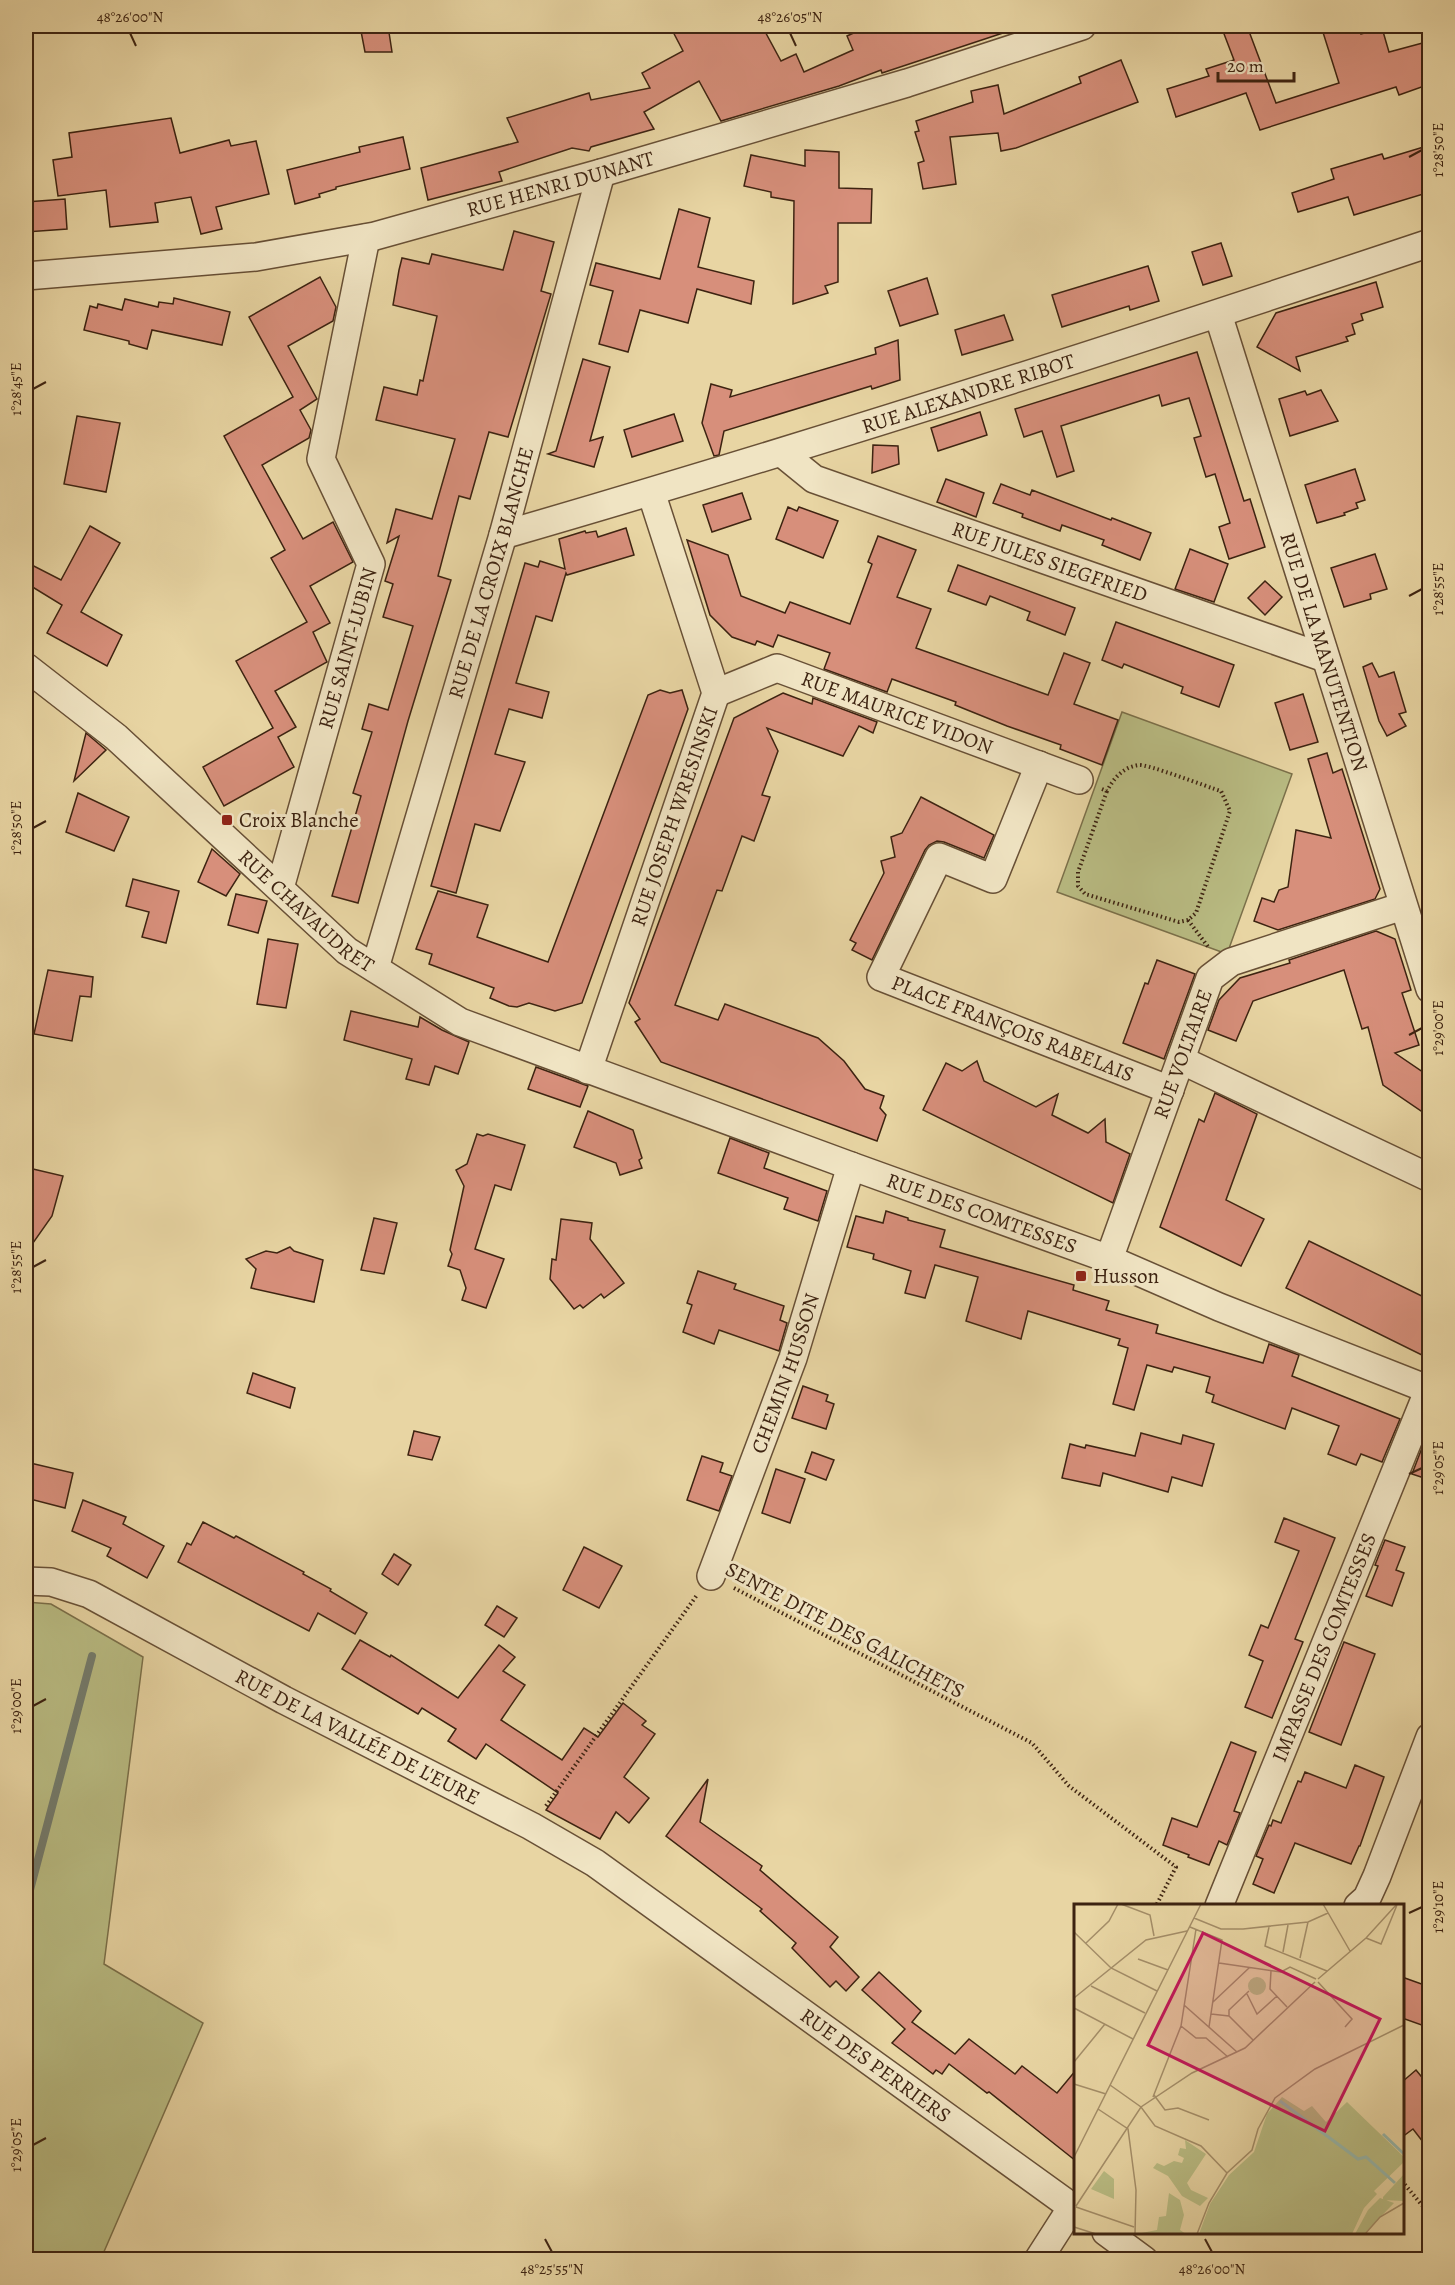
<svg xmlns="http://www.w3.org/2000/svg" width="1455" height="2285" font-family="Alegreya,serif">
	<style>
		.green { fill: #b9bc83; stroke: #7b704a; stroke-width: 1.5 }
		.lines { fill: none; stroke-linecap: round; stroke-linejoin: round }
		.stream { stroke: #747c6d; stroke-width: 8 }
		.building { fill: #d78f7b; stroke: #3d2311; stroke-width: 1.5 }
		.minor-casing { stroke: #685036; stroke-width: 30 }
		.path { stroke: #3d2311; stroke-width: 4; stroke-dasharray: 1.5 3; stroke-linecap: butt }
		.minor { stroke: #f0e4c3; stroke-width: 27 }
		.ticks { fill: none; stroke: #3d2311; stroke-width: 2 }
		.poi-dot { fill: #8f2418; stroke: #f0e4c3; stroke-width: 2 }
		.labels { text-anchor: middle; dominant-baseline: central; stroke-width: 6; stroke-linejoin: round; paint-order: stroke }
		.street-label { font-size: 21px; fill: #3d2311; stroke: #f0e4c3 }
		.poi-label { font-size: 21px; fill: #3d2311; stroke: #f0e4c3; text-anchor: start }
		.inset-river { fill: none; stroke: #98b8ab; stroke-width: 3 }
		.inset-road { fill: none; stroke: #a48e69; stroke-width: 1.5 }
		.view { fill: #c2185b; fill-opacity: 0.15; stroke: #c2185b; stroke-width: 3 }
		.inset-edge { fill: none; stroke: #3d2311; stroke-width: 3 }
		.neatline { fill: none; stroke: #3d2311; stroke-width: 2 }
		.ticks-label { font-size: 15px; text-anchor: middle; fill: #3d2311 }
	</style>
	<rect width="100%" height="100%" fill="#e8d5a3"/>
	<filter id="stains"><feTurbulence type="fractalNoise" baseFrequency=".00333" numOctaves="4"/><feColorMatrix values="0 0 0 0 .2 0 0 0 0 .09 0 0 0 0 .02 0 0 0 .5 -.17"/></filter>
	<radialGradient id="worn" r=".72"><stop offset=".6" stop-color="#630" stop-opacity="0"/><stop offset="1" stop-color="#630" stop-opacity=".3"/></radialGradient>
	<!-- green -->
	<g class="green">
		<polygon points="1122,712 1292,774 1227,954 1057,892"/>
		<polygon points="26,1602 51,1604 143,1657 104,1964 203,2023 103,2254 118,2259 26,2259"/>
	</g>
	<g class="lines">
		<!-- stream -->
		<polyline class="stream" points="26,1905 92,1656"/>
	</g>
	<!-- building -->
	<g class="building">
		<polygon points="360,26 388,26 392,52 365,52"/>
		<polygon points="670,26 762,26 781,61 796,54 804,72 853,50 847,36 869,26 1014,26 1015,29 882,73 881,70 839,86 721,121 699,81 644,112 654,129 591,147 589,151 572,148 499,172 502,181 428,200 421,168 518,142 507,118 589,93 591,100 650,88 642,73 683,51"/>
		<polygon points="1221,26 1247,26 1276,103 1339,83 1321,26 1360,26 1361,34 1382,28 1389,52 1430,41 1430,84 1399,95 1396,87 1260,130 1246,93 1176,117 1167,89 1209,76 1206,69 1234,60"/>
		<polygon points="1121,60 1138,102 1016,148 1001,151 998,133 950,137 956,184 923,189 918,163 924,161 915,132 919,131 916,121 973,102 971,91 998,85 1004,114 1081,83 1079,77"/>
		<polygon points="171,118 180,153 229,140 231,146 256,141 269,194 216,207 222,229 201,234 191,197 155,203 158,222 110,227 106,190 58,196 53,160 72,157 69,133"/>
		<polygon points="403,137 410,169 336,187 336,189 319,194 320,197 295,204 287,170 360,152 359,147"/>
		<polygon points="1430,145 1430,192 1354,215 1348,197 1298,212 1292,193 1334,179 1331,169 1382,154 1384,159"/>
		<polygon points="805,150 839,152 839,188 872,189 871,223 838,223 838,282 825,286 828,293 793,304 794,201 771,197 771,192 744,186 751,155 805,166"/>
		<polygon points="65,199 67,229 26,232 26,202"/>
		<polygon points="679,209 710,218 698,267 754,281 751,304 697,289 688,323 640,310 628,352 599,344 613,291 590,285 596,263 660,279"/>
		<polygon points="514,231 554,242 541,291 551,294 508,437 489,432 470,499 459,496 438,576 451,580 408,721 358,903 332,896 361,796 353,793 372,732 362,729 369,704 388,710 413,626 383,617 393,584 385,581 399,536 387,543 396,509 432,519 455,439 376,420 384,387 417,395 420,380 423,381 437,316 393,305 399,270 402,258 429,264 432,254 503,270"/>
		<polygon points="1221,243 1232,276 1203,285 1192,252"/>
		<polygon points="1148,266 1159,301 1130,310 1129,306 1062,327 1052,295"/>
		<polygon points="320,277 336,307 333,321 288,346 317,399 300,410 311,430 309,438 262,465 303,539 333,522 353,562 310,586 330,623 313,632 327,662 275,691 296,727 278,737 294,767 224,806 203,767 273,728 236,661 307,622 271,558 285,550 224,436 293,397 249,317"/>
		<polygon points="927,278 938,314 900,326 888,291"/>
		<polygon points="1376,282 1383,307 1361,314 1363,320 1352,324 1355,334 1346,337 1348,341 1296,357 1300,371 1257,347 1276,313"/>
		<polygon points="174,298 230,312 222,345 152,330 147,349 129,344 129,341 84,330 90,306 97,308 98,304 122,310 125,299 158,307 159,302 173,304"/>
		<polygon points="1004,315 1013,340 962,355 955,330"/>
		<polygon points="898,340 900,380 872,389 871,386 724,431 719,455 714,456 702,423 711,384 732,390 730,397 876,354 875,348"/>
		<polygon points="1197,352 1244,501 1250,499 1265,547 1229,559 1219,527 1230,523 1215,474 1206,477 1194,438 1201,436 1189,398 1162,406 1159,395 1061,426 1074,471 1057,477 1042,431 1024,437 1015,409"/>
		<polygon points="583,359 610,367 590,441 603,437 594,467 548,454 556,451"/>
		<polygon points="1321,390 1338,421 1290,436 1279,399 1305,391 1307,395"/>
		<polygon points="980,412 987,435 938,451 931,428"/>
		<polygon points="674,414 683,441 632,457 624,430"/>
		<polygon points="77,416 120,423 106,492 64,484"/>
		<polygon points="873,445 898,446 899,464 872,473"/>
		<polygon points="1355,469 1365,500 1356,503 1358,508 1344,513 1345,515 1317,523 1305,485"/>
		<polygon points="946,479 984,493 976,517 937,502"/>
		<polygon points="1001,484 1030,495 1032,490 1111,520 1112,518 1151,533 1140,560 1102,545 1104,540 1062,525 1060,531 1022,517 1023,514 993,503"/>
		<polygon points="742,493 751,519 712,532 703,505"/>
		<polygon points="788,507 797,511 799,507 838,521 823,558 776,539"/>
		<polygon points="90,526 120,543 81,612 122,635 107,666 47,633 62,605 26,583 26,562 61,580"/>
		<polygon points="626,528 634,555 567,575 566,573 552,621 536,616 516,683 549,692 542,718 509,709 495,754 525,762 500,831 475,824 456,893 431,886 525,563 538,567 540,561 565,569 559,539 585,531 586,533 596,531 598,537"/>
		<polygon points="878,536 916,550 897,597 931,609 916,648 1048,695 1064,653 1090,663 1074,704 1118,720 1102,765 1060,749 1061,745 1007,726 955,705 956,702 892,679 887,692 824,669 830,653 778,635 773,647 757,641 755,645 732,637 710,615 687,540 728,555 741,596 785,613 790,602 850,624 872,564 868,562"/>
		<polygon points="1190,549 1228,564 1214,602 1175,589"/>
		<polygon points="1375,554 1387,589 1370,594 1371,599 1344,607 1331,568"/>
		<polygon points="958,565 1075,608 1065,635 1027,620 1030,612 990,596 986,605 948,591"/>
		<polygon points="1265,581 1282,597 1265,615 1248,598"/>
		<polygon points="1116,622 1234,665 1219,707 1181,693 1183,687 1124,664 1122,668 1102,660"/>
		<polygon points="1372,663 1379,677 1394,672 1406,712 1399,714 1406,726 1387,736 1379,721 1363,667"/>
		<polygon points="660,690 670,693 682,690 688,709 582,1003 555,1011 529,1003 517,1007 509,1006 490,998 494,988 429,964 432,954 416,949 438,891 488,905 477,937 548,962 648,695"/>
		<polygon points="783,693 812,704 813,698 877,722 873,733 859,726 843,756 767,728 778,751 762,795 770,797 754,841 742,836 722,891 717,890 675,1005 718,1020 725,1004 818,1038 844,1061 865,1089 884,1096 880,1108 886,1115 877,1141 661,1062 635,1022 640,1019 629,1003 734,718"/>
		<polygon points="1303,694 1318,742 1290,750 1275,703"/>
		<polygon points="86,733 106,750 74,781"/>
		<polygon points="1327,753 1333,773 1342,769 1380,889 1375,899 1278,930 1254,921 1262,898 1274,902 1279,890 1288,887 1296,830 1331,838 1308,759"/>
		<polygon points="78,793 129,817 114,851 66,832"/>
		<polygon points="921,797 994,835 984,858 944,842 937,841 929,845 925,850 872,960 852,950 856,943 850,940 884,873 881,861 895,857 891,837 902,833"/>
		<polygon points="212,849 240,874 226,896 198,882"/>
		<polygon points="133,879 179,891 166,943 142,937 149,912 126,906"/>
		<polygon points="236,894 267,901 258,933 228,925"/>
		<polygon points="1376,931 1395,939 1407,977 1411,990 1402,993 1419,1045 1395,1053 1430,1077 1430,1117 1383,1085 1368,1027 1362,1029 1344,970 1253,1001 1236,1041 1208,1030 1219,1000 1240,978 1290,963 1289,960"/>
		<polygon points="268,939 298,944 286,1008 257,1004"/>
		<polygon points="1157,960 1195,974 1164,1059 1123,1043 1145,983 1148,984"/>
		<polygon points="48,970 93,977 91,997 80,996 72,1041 34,1034"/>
		<polygon points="351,1011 418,1027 420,1017 442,1030 469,1042 458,1074 435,1066 429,1085 406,1079 412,1059 344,1040"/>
		<polygon points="977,1061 984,1081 1036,1107 1058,1094 1052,1115 1088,1133 1105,1119 1106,1142 1130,1154 1113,1203 923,1110 946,1063 962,1071"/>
		<polygon points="536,1067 588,1086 580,1107 528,1089"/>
		<polygon points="1215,1093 1257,1114 1226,1200 1264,1219 1241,1266 1160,1227 1199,1119 1204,1122"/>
		<polygon points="588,1111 633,1130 642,1158 639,1160 642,1168 620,1175 616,1163 574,1147"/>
		<polygon points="477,1134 483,1136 488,1134 525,1145 511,1190 495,1185 475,1249 504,1259 486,1308 462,1300 466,1288 460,1270 448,1266 452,1254 450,1250 464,1186 456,1170 467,1164"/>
		<polygon points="730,1138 769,1153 764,1168 827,1191 818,1221 784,1209 788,1198 718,1173"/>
		<polygon points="33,1169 63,1176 52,1216 26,1253 26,1202"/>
		<polygon points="886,1211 908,1218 908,1220 945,1230 940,1247 1074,1285 1073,1290 1109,1301 1106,1310 1158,1325 1156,1333 1263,1363 1269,1344 1299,1355 1292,1376 1400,1419 1382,1462 1361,1454 1356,1465 1328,1454 1339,1426 1292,1408 1285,1429 1212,1402 1214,1395 1206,1392 1210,1377 1174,1367 1172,1372 1147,1365 1134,1410 1113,1404 1128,1348 1118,1345 1120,1339 1028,1311 1021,1339 966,1321 978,1277 935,1265 925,1298 905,1293 911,1271 873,1259 874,1254 847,1247 856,1216 883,1223"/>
		<polygon points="374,1218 397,1223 384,1274 361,1270"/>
		<polygon points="561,1219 592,1223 590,1239 624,1283 604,1298 601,1294 583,1308 580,1305 574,1309 550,1279 552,1259 556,1260"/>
		<polygon points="1309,1241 1430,1300 1430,1359 1286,1288"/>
		<polygon points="290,1247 294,1251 323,1260 314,1302 251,1288 256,1269 246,1259 266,1251 277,1253"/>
		<polygon points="698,1271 736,1284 734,1289 784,1306 780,1320 787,1323 779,1351 719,1330 714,1344 683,1332 692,1305 687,1303"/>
		<polygon points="253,1373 295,1388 290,1408 247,1393"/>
		<polygon points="803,1386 828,1395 826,1401 834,1404 826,1429 792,1418"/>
		<polygon points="414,1431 440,1437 432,1460 408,1455"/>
		<polygon points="1141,1433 1181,1444 1183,1435 1214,1444 1202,1486 1172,1477 1168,1492 1103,1473 1100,1486 1062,1478 1070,1444 1085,1448 1086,1445 1135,1456"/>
		<polygon points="1425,1440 1430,1442 1430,1480 1412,1474"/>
		<polygon points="812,1452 834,1460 826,1480 805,1472"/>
		<polygon points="702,1456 723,1463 720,1472 732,1476 719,1511 687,1500"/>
		<polygon points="26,1462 73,1473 65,1508 26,1498"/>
		<polygon points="776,1469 805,1479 790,1523 762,1513"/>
		<polygon points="83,1500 126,1517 123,1524 164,1546 147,1578 107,1556 111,1548 72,1531"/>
		<polygon points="1284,1518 1335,1538 1295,1639 1303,1642 1272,1718 1245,1707 1263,1661 1249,1655 1261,1625 1268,1628 1299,1551 1275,1542"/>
		<polygon points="203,1522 234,1538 236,1536 304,1572 303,1574 331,1589 330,1591 367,1613 355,1634 318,1613 309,1631 178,1562 187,1543 191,1545"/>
		<polygon points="1385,1540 1405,1547 1396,1570 1404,1573 1392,1606 1366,1596 1378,1566 1375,1565"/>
		<polygon points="584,1547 622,1566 599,1608 563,1590"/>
		<polygon points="394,1554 411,1565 398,1585 382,1574"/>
		<polygon points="497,1606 517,1618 504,1637 485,1625"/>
		<polygon points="360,1640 390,1657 391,1655 458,1698 499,1645 515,1657 503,1671 525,1685 501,1720 562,1760 584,1728 598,1737 623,1703 646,1721 642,1725 655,1734 624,1777 649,1798 629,1823 616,1812 600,1839 546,1810 558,1793 486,1744 476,1759 448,1741 456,1729 422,1708 418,1714 342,1669"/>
		<polygon points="1344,1642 1375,1654 1341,1745 1309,1732"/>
		<polygon points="1231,1742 1256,1752 1234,1811 1240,1813 1227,1845 1219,1841 1209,1865 1188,1857 1189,1855 1163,1845 1172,1818 1197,1827"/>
		<polygon points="1355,1765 1384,1777 1360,1846 1359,1846 1351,1864 1295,1843 1274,1893 1253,1884 1263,1859 1256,1856 1269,1825 1271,1826 1273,1820 1281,1823 1298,1781 1301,1782 1305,1772 1346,1788"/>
		<polygon points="708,1779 700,1822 762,1866 760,1870 838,1937 830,1947 859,1977 846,1991 836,1981 830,1987 792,1948 796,1943 760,1911 762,1909 666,1836"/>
		<polygon points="879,1972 921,2011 912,2022 955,2054 969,2039 1015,2074 1022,2066 1057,2093 1076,2070 1076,2161 989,2092 987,2093 949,2064 942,2074 936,2070 933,2074 892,2043 905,2029 862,1990"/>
		<polygon points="1402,1977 1430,1987 1430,2028 1402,2018"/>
		<polygon points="1416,2070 1430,2087 1430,2151 1413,2129 1402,2137 1402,2082"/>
	</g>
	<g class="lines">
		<!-- minor casing -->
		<g class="minor-casing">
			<g id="minor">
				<path id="s1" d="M26,276L256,257L375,236L601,173L907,83L1082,26"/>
				<path id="s2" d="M1218,314L1430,989"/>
				<path id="s3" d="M782,453L814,479L1325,658"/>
				<path id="s4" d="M503,535C814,445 1122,346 1430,243"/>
				<path id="s5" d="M26,667L116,737L347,951L460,1022L851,1166L1109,1259L1219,1307L1430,1390"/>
				<path id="s6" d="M716,693L777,668L1079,780"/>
				<path id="s7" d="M1039,765L993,879L939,857L881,977L1170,1090"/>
				<path id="s8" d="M280,888L371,564L321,459L366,238"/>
				<path id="s9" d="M375,968L503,535L601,173"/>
				<polyline points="1181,1060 1430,1178"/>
				<path id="s10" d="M588,1070L716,693L651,492"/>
				<path id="s11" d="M1109,1259L1210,978L1231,962L1403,906"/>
				<path id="s12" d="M711,1576L793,1358L851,1166"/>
				<path id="s13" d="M26,1581L51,1582L89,1594L284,1700L531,1826L595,1863L1076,2210"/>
				<path id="s14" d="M1219,1906L1429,1389"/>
				<polyline points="1358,1906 1367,1898 1377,1876 1430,1737"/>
				<polyline points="1106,2232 1144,2260"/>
				<polyline points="1038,2260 1072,2207"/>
			</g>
		</g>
		<!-- path -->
		<g class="path">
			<path d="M1102,789L1107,791C1114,778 1123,767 1139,765C1148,764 1207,787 1221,791L1230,811L1196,913L1188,920L1179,922L1085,894L1078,886V872L1107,791"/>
			<polyline points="1188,920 1209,948"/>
			<polyline points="734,1588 1032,1743 1069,1786 1176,1867 1156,1906"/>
			<polyline points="546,1806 697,1595"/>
			<polyline points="1422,1827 1430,1830"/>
			<polyline points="1402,2181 1430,2215"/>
		</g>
		<!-- minor -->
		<use href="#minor" class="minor"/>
	</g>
	<!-- ticks -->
	<path class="ticks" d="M130,33L136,46M790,33L796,46M1409,157L1422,150M33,389L46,382M1409,596L1422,589M33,828L46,821M1409,1035L1422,1028M33,1267L46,1260M1409,1474L1422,1468M33,1706L46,1699M1409,1913L1422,1907M33,2145L46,2138M545,2239L552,2252M1205,2239L1212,2252"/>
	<!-- markers -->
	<g class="poi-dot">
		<rect x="221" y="814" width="12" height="12" rx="3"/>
		<rect x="1075" y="1270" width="12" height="12" rx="3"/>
	</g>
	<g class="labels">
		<!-- street labels -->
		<g class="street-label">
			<text stroke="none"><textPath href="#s1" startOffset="544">RUE HENRI DUNANT</textPath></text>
			<text stroke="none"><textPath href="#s4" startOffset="486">RUE ALEXANDRE RIBOT</textPath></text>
			<text stroke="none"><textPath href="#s3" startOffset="291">RUE JULES SIEGFRIED</textPath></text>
			<text stroke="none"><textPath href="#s9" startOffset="412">RUE DE LA CROIX BLANCHE</textPath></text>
			<text stroke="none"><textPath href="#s8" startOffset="249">RUE SAINT-LUBIN</textPath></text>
			<text stroke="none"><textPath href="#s2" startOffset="354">RUE DE LA MANUTENTION</textPath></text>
			<text stroke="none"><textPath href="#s6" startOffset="194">RUE MAURICE VIDON</textPath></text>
			<text stroke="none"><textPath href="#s10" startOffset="268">RUE JOSEPH WRESINSKI</textPath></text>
			<text stroke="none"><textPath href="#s5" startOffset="372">RUE CHAVAUDRET</textPath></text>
			<text stroke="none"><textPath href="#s7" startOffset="456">PLACE FRANÇOIS RABELAIS</textPath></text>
			<text stroke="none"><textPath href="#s11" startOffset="218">RUE VOLTAIRE</textPath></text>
			<text stroke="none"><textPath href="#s5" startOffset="1118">RUE DES COMTESSES</textPath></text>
			<text stroke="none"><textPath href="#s12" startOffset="216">CHEMIN HUSSON</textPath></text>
			<text transform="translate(845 1630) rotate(28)">SENTE DITE DES GALICHETS</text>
			<text stroke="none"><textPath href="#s14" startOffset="279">IMPASSE DES COMTESSES</textPath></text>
			<text stroke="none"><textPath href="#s13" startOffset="369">RUE DE LA VALLÉE DE L'EURE</textPath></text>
			<text stroke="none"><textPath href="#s13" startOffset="984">RUE DES PERRIERS</textPath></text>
		</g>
		<!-- poi labels -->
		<g class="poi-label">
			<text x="239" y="820">Croix Blanche</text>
			<text x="1093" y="1276">Husson</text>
		</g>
	</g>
	<!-- overview -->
	<g transform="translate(1074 1904)">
		<rect width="330" height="330" fill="#e8d5a3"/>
		<path d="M174 82a9 9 0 1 1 18 0a9 9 0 1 1-18 0ZM208,193L230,207L238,202L252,218L273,198L330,253V258L300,287L303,290L290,304L278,330H125L136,300L155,271L180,248L193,210ZM111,236L132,250L113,279L117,286L134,294L126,302L108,292L94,272L79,264L83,259L90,262L100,257L108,259L110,254L104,251L106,244L112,245ZM30,267L40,275V295L17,285ZM330,270V297L309,296V293ZM95,289L106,296L110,311L106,326L112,330H62L83,326L85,313L92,312ZM306,294L320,299L290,330H281L294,306Z" fill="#b9bc83"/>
		<path class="inset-river" d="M206,197L284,255L292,253L321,279M309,230L330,250"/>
		<path class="inset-road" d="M47,0L76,11L80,32M249,0L276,47M120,14L147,25H169L234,18L254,9M116,23L148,36L135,123M195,23L191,42L253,67M0,28L37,64L83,87M292,34L307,40L323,1M12,39L35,17L44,0M209,48L214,21M226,54L234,18M64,55L94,66M145,59L207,68L216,63L242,75M197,67L196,85L213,103M244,75L292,34L323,0M244,78L278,115L271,123M17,82L71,109M173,90L183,110L203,92M0,94L72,36L113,27M139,98L175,64M110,101L163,148M0,104L59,135M137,110L155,112L179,136M155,112V106L175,87M107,122L122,134H132L154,153M0,158L31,120M0,180L32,190M36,181L67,203L81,222L127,242L153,269M80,191L91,206L104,204L135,216M79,193L107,122L122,25M24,205L54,225L62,286L61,330M0,253L127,0M2,302L67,203L118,169L171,144L241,78M2,303L60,323M0,323L22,330M123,330L135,299L153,269L178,246L184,225L201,194L241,165L330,121M291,330L306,313L330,299"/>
		<path class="view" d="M129,29L306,115L251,227L74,141Z"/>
		<rect width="330" height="330" class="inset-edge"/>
	</g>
	<!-- margin -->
	<rect width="1455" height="2285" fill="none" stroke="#e8d5a3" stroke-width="66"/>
	<!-- scale -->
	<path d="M1218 72v9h76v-9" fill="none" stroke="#3d2311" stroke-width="3"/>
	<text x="1227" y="72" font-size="18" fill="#3d2311" stroke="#f0e4c3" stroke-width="4.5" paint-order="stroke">20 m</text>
	<rect x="33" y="33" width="1389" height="2219" class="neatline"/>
	<g class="ticks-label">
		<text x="130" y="22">48°26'00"N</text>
		<text x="790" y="22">48°26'05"N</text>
		<text transform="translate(1438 150) rotate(-90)" y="5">1°28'50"E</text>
		<text transform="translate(16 389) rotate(-90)" y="5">1°28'45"E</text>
		<text transform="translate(1438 589) rotate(-90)" y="5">1°28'55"E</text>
		<text transform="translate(16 828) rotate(-90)" y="5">1°28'50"E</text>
		<text transform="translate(1438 1028) rotate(-90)" y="5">1°29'00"E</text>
		<text transform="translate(16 1267) rotate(-90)" y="5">1°28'55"E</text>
		<text transform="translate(1438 1468) rotate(-90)" y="5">1°29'05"E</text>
		<text transform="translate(16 1706) rotate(-90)" y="5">1°29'00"E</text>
		<text transform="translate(1438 1907) rotate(-90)" y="5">1°29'10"E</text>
		<text transform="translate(16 2145) rotate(-90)" y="5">1°29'05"E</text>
		<text x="552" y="2274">48°25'55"N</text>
		<text x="1212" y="2274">48°26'00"N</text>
	</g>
	<rect width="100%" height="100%" filter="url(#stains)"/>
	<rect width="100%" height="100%" fill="url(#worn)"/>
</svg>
